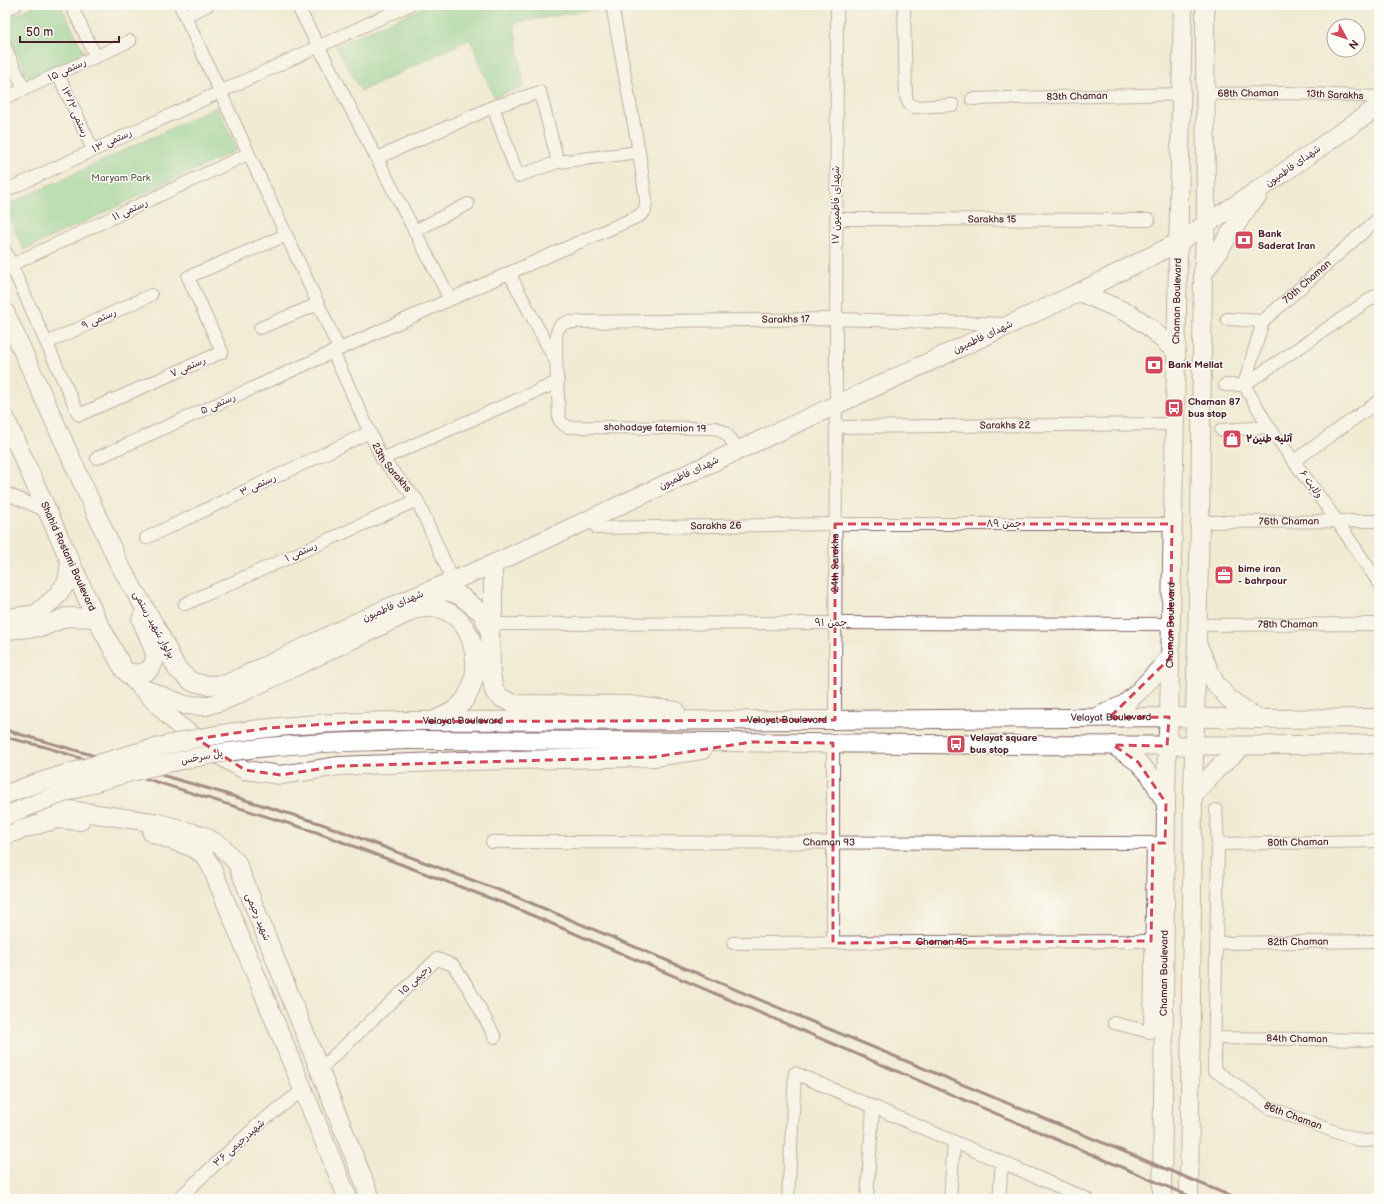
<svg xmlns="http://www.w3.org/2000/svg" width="1384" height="1204" font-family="'Balsamiq Sans','Playpen Sans Arabic',sans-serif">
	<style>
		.green { fill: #7fcd8c; stroke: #64765c }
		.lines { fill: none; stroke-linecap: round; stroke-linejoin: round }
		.street-casing { stroke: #846666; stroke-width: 14 }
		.secondary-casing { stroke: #846666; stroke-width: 20 }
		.street { stroke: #fff; stroke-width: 12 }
		.secondary { stroke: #fff; stroke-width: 18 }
		.rail { stroke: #4a1f2b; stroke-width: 3 }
		.secondary-bridge-casing { stroke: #846666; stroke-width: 20; stroke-linecap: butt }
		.secondary-bridge { stroke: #fff; stroke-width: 18 }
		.marked { fill: none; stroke: #d1495b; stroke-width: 3; stroke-dasharray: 8 5; stroke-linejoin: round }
		.labels { text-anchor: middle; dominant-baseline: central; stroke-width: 3; stroke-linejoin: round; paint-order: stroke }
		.street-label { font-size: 10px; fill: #4a1f2b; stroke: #fdfcf7 }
		.park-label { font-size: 10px; fill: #5d5c4d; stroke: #fdfcf7 }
		.poi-label { font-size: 10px; font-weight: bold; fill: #4a1f2b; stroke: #fdfcf7; text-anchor: start }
	</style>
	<rect width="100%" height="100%" fill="#fdfcf7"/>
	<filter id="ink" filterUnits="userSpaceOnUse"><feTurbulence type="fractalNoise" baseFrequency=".025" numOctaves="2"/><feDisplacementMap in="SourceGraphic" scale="8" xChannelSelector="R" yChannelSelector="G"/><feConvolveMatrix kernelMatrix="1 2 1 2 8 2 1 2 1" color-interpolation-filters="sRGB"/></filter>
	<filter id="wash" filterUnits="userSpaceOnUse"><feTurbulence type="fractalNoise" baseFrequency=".012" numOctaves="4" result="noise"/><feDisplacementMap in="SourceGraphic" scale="16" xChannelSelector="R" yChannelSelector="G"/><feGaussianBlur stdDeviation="0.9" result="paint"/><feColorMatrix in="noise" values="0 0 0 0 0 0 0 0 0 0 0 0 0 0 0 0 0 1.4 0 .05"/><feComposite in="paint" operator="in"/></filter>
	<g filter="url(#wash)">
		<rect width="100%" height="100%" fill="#f1ebd3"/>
		<!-- green -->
		<g class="green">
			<polygon points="35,5 61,5 85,55 30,81 5,27 5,20"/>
			<polygon points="429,5 598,5 599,8 514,23 524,87 494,97 470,39 361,91 336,45"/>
			<polygon points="217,107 237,150 24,250 5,209 5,206"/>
		</g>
	</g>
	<g filter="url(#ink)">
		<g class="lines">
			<!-- street casing -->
			<g class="street-casing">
				<g id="street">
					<polyline points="71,5 96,57"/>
					<polyline points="180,5 339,349"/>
					<polyline points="297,5 450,299"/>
					<polyline points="904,5 906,97 909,104 914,107 953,105"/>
					<polyline points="5,10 16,5"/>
					<polyline points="185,16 208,5"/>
					<polyline points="5,47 24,89"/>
					<polyline points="58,74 93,150"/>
					<path id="s1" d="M1205,94L1291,93L1379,97"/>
					<polyline points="5,98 130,41"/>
					<path id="s2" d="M972,99L1182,94"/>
					<polyline points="493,107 518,176 558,162 639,152"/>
					<polyline points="377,158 493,107 540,92 558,162"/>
					<polyline points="5,191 409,5"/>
					<path id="s3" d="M836,219L1149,220"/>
					<polyline points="414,231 468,204"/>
					<polyline points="5,251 79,415 222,352 188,277 286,235"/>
					<polyline points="11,265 248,154"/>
					<polyline points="509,273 555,360"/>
					<path id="s4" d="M1227,319L1263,321L1379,218"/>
					<polyline points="260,328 318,304"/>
					<polyline points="47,343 151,295"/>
					<path id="s5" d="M333,352L382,459L417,500L453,581"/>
					<polyline points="1225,385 1244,385"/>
					<polyline points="1244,385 1269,427 1337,521 1379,583"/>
					<polyline points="1244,385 1375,296"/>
					<polyline points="1244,385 1263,321"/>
					<path id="s6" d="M836,427L1174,424"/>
					<polyline points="1221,430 1269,427"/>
					<path id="s7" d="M739,450C732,442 726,430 715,428L568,427L563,424L559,419C559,404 553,338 558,329C560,325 564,323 568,322L836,319L1007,324"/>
					<polyline points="97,458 509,273 639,216 645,211 646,200 639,152 612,5"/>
					<polyline points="382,459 558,382"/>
					<polyline points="1294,461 1379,401"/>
					<polyline points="5,493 47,511"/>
					<path id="s8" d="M1200,522L1379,521"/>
					<path id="s9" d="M597,528L835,524H1172"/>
					<polyline points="146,538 370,432"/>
					<polyline points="185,604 417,500"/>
					<polyline points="492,624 835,623 1171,624"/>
					<path id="s10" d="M1197,625L1379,624"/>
					<path id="s11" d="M835,720L837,5"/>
					<path id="s12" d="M1216,810L1218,844L1214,1070L1270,1108L1361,1141L1379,1140"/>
					<path id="s13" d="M492,842L1165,843"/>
					<path id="s14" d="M1218,844L1379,841"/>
					<path id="s15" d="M733,943L1151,941"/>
					<polyline points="833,943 833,743"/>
					<path id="s16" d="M1216,943L1379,941"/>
					<polyline points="1114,1023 1150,1032 1153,843"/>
					<path id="s17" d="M1215,1038L1379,1040"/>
					<polyline points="319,1070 437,959 453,965 469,989 495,1037"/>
					<polyline points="178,1199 262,1121 303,1090"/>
					<polyline points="788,1199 795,1073 1087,1199"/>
					<polyline points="867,1199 873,1107"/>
					<polyline points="950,1199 954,1142"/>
					<polyline points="999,1199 1002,1162"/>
				</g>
			</g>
			<!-- secondary casing -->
			<g class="secondary-casing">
				<g id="secondary">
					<polyline points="1203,274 1248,207 1258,196"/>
					<polyline points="1080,292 1132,315 1149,327 1175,351"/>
					<polyline points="5,312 119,564 157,629 177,669 192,682 207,685 227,684 383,610 493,564 1080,292 1179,242 1273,180 1379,106"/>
					<path id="s18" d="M5,418L96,618L124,670L178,725L220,756L245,770L281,775L339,766L463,761L654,757L702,750"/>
					<polyline points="493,564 493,612 490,632 491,673 494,691 501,698 515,704 628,705 676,711"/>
					<polyline points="432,593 448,591 459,595 482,613 490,632"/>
					<polyline points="5,617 10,618 36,614 55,598 67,582 70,563"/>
					<polyline points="5,630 43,627 66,617 96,618"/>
					<polyline points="1198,646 1215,683 1229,699 1258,719"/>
					<path d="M124,670C131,674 137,675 145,672C150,670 155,663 155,657C155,651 144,626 141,619"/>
					<path d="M147,690L185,705L206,706L228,699L416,609C422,609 431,607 437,608C473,615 484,666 468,694C461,708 449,714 435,720"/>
					<polyline points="1101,715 1125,704 1138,692 1170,658"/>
					<path id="s19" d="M404,721L835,720L1169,717L1258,719L1379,718"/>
					<path d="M408,740C731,740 1055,749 1379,744"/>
					<polyline points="1113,745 1138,762 1150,775 1165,802"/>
					<polyline points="1193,795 1219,767 1243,746"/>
					<polyline points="5,802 55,808 159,823 204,836 221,846 237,863 371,1199"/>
					<polyline points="152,833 191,847 203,854 211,866 348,1199"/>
					<polyline points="5,836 17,831 57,819 80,821"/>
					<path id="s20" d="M1162,1199L1166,803L1167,746L1169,717L1183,5"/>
					<polyline points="1189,1199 1193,795 1200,522 1203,274 1206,224 1205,5"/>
				</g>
			</g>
			<!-- street -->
			<use href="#street" class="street"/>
			<!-- secondary -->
			<use href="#secondary" class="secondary"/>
			<!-- rail -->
			<g class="rail">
				<polyline points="5,730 210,789 322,824 512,895 841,1034 1238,1199"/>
				<polyline points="5,737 45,747 316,832 508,905 1196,1199"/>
			</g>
			<!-- secondary-bridge casing -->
			<g class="secondary-bridge-casing">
				<g id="secondary-bridge">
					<path d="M5,795C30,784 57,777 82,769C122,757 164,744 205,737C271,725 337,722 404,721"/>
					<path d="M5,816C88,780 178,756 268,747C315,742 361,742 408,740"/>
				</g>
			</g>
			<!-- secondary-bridge -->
			<use href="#secondary-bridge" class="secondary-bridge"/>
		</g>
	</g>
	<!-- marked area -->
	<path d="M0 0H1384V1204H0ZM835,524H1172L1170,658L1109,718L1169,717L1167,746L1113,745L1138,762L1166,803L1165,843H1153L1151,941L833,943V743L752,742L654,757L339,766L281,775L245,770L197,739L268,728L358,722L835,720Z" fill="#f1ebd3" fill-opacity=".55" fill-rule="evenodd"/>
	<path class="marked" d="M835,524H1172L1170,658L1109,718L1169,717L1167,746L1113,745L1138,762L1166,803L1165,843H1153L1151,941L833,943V743L752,742L654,757L339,766L281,775L245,770L197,739L268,728L358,722L835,720Z"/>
	<!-- icons -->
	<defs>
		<g id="bank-square" transform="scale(1)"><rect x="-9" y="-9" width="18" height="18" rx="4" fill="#d1495b" stroke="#fdfcf7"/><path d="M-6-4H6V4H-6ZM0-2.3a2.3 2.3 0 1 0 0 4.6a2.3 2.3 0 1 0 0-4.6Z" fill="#fff"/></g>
		<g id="bus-square" transform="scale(1)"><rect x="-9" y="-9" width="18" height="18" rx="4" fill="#d1495b" stroke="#fdfcf7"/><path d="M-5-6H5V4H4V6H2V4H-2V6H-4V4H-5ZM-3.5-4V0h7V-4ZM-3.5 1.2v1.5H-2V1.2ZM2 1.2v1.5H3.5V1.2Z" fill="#fff"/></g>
		<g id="shop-square" transform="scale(1)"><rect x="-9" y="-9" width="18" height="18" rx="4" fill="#d1495b" stroke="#fdfcf7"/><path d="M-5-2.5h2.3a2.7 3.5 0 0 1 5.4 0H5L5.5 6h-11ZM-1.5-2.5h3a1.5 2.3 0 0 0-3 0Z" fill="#fff"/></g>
		<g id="office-square" transform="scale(1)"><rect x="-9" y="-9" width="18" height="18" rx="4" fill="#d1495b" stroke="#fdfcf7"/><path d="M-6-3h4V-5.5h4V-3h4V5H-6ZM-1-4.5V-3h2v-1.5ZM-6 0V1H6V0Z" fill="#fff"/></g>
	</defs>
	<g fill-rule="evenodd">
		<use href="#bank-square" x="1244" y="240"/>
		<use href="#bank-square" x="1154" y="365"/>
		<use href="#bus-square" x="1174" y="408"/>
		<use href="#shop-square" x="1232" y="439"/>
		<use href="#office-square" x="1224" y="575"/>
		<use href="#bus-square" x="956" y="744"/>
	</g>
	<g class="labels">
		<!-- street labels -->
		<g class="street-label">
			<text transform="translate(67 70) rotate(-25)">رستمی ۱۵</text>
			<text stroke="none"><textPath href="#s1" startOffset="43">68th Chaman</textPath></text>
			<text stroke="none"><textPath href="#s1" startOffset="130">13th Sarakhs</textPath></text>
			<text stroke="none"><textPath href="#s2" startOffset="105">83th Chaman</textPath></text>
			<text transform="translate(75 112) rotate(66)">رستمی ۱۳/۲</text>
			<text transform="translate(112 141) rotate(-25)">رستمی ۱۳</text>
			<text transform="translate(1293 166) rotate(-35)">شهدای فاطمیون</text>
			<text transform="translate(836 205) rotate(-90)">شهدای فاطمیون ۱۷</text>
			<text transform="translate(130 210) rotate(-25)">رستمی ۱۱</text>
			<text stroke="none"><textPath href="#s3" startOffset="156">Sarakhs 15</textPath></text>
			<text stroke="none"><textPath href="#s4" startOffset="95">70th Chaman</textPath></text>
			<text stroke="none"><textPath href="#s20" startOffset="898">Chaman Boulevard</textPath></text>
			<text transform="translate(99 319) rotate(-24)">رستمی ۹</text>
			<text stroke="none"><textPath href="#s7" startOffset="513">Sarakhs 17</textPath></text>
			<text transform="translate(983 337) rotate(-25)">شهدای فاطمیون</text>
			<text transform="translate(188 367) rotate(-24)">رستمی ۷</text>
			<text transform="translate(218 404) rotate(-24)">رستمی ۵</text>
			<text stroke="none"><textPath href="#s6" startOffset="169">Sarakhs 22</textPath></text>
			<text transform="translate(655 428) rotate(1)">shohadaye fatemion 19</text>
			<text stroke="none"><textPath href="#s5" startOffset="130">23th Sarakhs</textPath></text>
			<text transform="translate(689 473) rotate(-25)">شهدای فاطمیون</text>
			<text transform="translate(1311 484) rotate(54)">ولایت ۶</text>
			<text transform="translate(258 485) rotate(-25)">رستمی ۳</text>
			<text stroke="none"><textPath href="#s8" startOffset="89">76th Chaman</textPath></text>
			<text x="1004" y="524">چمن ۸۹</text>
			<text stroke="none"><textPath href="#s9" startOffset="119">Sarakhs 26</textPath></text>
			<text transform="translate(301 552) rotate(-24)">رستمی ۱</text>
			<text stroke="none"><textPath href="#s18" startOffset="152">Shahid Rostami Boulevard</textPath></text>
			<text stroke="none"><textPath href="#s11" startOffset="157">24th Sarakhs</textPath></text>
			<text transform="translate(393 606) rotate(-23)">شهدای فاطمیون</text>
			<text x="831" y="623">چمن ۹۱</text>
			<text stroke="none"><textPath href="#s10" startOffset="91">78th Chaman</textPath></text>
			<text transform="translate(154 625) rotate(61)">بولوار شهید رستمی</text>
			<text stroke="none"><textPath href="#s20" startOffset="574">Chaman Boulevard</textPath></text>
			<text stroke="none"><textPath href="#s19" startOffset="707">Velayat Boulevard</textPath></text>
			<text stroke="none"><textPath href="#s19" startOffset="383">Velayat Boulevard</textPath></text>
			<text stroke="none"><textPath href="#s19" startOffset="59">Velayat Boulevard</textPath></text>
			<text transform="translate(202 757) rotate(-11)">پل سرخس</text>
			<text stroke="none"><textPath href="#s13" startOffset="337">Chaman 93</textPath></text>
			<text stroke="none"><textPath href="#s14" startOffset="80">80th Chaman</textPath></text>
			<text transform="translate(258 917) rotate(68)">شهید رحیمی</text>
			<text stroke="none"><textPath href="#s15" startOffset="209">Chaman 95</textPath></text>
			<text stroke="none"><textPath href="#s16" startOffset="82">82th Chaman</textPath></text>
			<text stroke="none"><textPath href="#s20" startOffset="226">Chaman Boulevard</textPath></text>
			<text transform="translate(415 980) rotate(-43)">رحیمی ۱۵</text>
			<text stroke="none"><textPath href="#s17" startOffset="82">84th Chaman</textPath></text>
			<text stroke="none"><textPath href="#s12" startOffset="352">86th Chaman</textPath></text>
			<text transform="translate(239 1143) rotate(-42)">شهیدرحیمی ۳۶</text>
		</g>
		<!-- park labels -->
		<g class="park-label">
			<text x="121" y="178">Maryam Park</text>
		</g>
		<!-- poi labels -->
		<g class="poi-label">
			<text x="1258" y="234">Bank<tspan x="1258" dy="12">Saderat Iran</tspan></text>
			<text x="1168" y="365">Bank Mellat</text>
			<text x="1188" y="402">Chaman 87<tspan x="1188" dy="12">bus stop</tspan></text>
			<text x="1246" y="439">آتلیه طنین۲</text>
			<text x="1238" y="569">bime iran<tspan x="1238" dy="12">- bahrpour</tspan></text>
			<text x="970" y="738">Velayat square<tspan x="970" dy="12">bus stop</tspan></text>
		</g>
	</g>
	<!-- margin -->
	<rect width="1384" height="1204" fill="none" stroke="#fdfcf7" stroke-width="20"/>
	<!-- north arrow -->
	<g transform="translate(1346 38) rotate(130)"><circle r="19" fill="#fdfcf7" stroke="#b5a4a5"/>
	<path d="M0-3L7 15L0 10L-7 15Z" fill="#d1495b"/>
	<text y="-6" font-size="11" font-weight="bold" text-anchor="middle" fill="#4a1f2b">N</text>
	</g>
	<!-- scale -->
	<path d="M20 36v6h99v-6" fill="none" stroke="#4a1f2b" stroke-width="2"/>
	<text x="26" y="36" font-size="12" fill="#4a1f2b" stroke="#fdfcf7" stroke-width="3" paint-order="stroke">50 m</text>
</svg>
